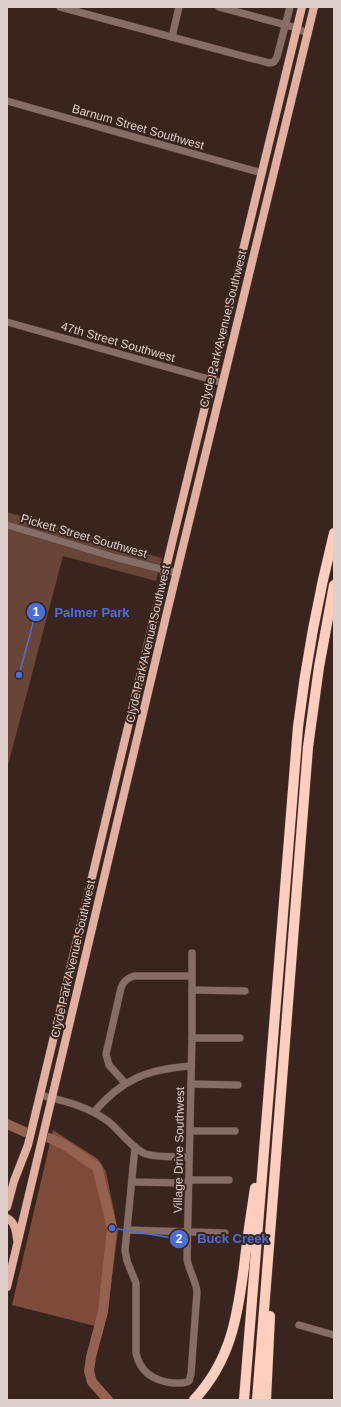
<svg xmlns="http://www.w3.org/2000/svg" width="341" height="1407" font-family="Helvetica,sans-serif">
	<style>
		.green { fill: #694438 }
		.forest { fill: #7e4b3b }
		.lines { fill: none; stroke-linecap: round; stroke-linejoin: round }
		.river { stroke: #956150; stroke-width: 10 }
		.minor-casing { stroke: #54403a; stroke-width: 8 }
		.major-casing { stroke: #54403a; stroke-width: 9 }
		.highway-casing { stroke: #54403a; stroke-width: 11 }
		.minor { stroke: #866e66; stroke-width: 7 }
		.major { stroke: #e2b0a0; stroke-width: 8 }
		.highway { stroke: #ffcebf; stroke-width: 10 }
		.labels { text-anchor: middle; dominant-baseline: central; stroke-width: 4; stroke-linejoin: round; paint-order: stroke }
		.street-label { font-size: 12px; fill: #decfcb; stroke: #3a251e }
		.leader { fill: none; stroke: #4d6ed5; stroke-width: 1.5 }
		.callout-dot { fill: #4d6ed5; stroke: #3a251e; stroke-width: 1.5 }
		.mark-label { font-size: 12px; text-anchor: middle; font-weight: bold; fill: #fff }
		.callout-label { font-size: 13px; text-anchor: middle; font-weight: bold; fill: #4d6ed5; stroke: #3a251e; stroke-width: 4; stroke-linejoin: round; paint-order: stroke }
	</style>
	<rect width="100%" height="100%" fill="#3a251e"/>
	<!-- green -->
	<polygon class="green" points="7,512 162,558 156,581 63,556 7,769"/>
	<!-- forest -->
	<polygon class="forest" points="53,1130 98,1159 106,1172 118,1231 109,1299 103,1328 12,1305"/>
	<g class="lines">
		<!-- river -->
		<g class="river">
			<polyline points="7,1124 25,1132"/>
			<polyline points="49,1138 63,1144 97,1167 112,1228 103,1312 91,1357 89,1371 92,1382 108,1400"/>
		</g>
		<!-- minor casing -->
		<g class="minor-casing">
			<g id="minor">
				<polyline points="60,7 269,63 274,62 277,57 290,7"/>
				<polyline points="219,7 297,28 308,34"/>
				<polyline points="172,37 179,7"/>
				<polyline points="7,101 262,173"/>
				<polyline points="7,322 223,383"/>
				<polyline points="7,525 117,558 177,573"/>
				<polyline points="192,990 245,991"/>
				<polyline points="192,1038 240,1038"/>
				<path d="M125,1083L109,1065L106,1054L121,988C123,982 127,978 134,976H192"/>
				<polyline points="191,1084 238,1085"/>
				<path d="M40,1095C64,1101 88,1106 109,1122C120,1131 134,1150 146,1154C159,1158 176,1156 189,1157"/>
				<path d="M94,1112C122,1079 148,1069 191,1066"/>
				<polyline points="190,1131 235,1131"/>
				<path d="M135,1147L125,1250L127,1261L136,1283V1353C140,1372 154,1381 173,1383C179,1383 184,1384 189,1381L191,1374L197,1292C196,1281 189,1271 187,1259L192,1038V953"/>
				<polyline points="132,1182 184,1183 193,1180 229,1180"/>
				<polyline points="127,1230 225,1233"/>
				<polyline points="299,1325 334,1335"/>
			</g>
		</g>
		<!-- major casing -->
		<g class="major-casing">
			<g id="major">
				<polyline points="7,1207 14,1181 28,1145 176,526 302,7"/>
				<path d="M7,1218C15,1222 16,1231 17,1239"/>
				<polyline points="7,1287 168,608 314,7"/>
			</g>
		</g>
		<!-- highway casing -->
		<g class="highway-casing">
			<g id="highway">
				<path d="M194,1400C231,1360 237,1318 244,1267C247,1240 251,1214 255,1188"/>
				<path d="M244,1400L298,727C306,661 318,597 334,533"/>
				<polyline points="257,1400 308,747 319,667 334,585"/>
				<polyline points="266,1400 270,1316"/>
			</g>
		</g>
		<!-- minor -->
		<use href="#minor" class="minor"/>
		<!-- major -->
		<use href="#major" class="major"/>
		<!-- highway -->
		<use href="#highway" class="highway"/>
	</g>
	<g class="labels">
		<!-- street labels -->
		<g class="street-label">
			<text transform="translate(138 127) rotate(16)">Barnum Street Southwest</text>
			<text transform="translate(223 329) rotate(-76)">Clyde Park Avenue Southwest</text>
			<text transform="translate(118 342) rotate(16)">47th Street Southwest</text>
			<text transform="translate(84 536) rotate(16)">Pickett Street Southwest</text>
			<text transform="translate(148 644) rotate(-77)">Clyde Park Avenue Southwest</text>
			<text transform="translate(73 959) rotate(-77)">Clyde Park Avenue Southwest</text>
			<text transform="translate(179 1150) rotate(-89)">Village Drive Southwest</text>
		</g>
	</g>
	<!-- callouts -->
	<path class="leader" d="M19 675L36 612M112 1228L179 1239"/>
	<g class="callout-dot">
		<circle cx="19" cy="675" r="4"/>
		<circle cx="112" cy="1228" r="4"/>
		<circle cx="36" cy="612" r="10"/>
		<circle cx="179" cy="1239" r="10"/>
	</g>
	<g class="mark-label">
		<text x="36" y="616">1</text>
		<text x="179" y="1243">2</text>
	</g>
	<g class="callout-label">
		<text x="92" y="617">Palmer Park</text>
		<text x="233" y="1243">Buck Creek</text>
	</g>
	<!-- border -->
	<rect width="341" height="1407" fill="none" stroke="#decfcb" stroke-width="16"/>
</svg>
